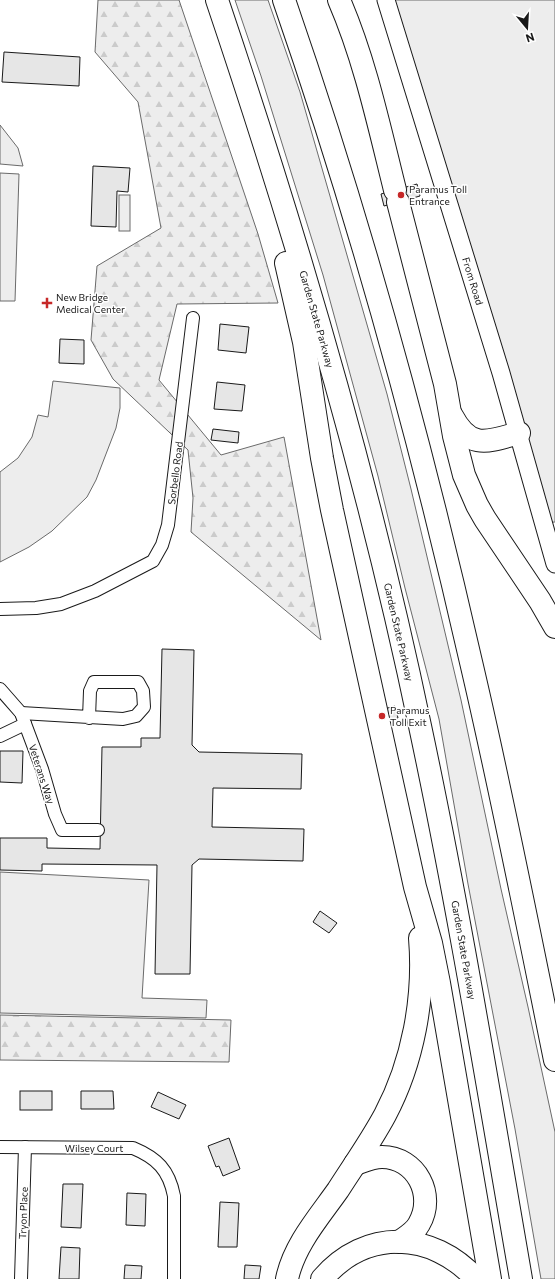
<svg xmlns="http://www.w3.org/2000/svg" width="555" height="1279" font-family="Commissioner,sans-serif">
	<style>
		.built { fill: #ededed; stroke: #6a6a6a }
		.forest { fill: url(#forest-firs); stroke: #6a6a6a }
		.building { fill: #e6e6e6; stroke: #1a1a1a }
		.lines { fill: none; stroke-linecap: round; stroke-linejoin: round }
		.street-casing { stroke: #1a1a1a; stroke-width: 14 }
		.secondary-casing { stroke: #1a1a1a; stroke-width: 19 }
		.highway-casing { stroke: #1a1a1a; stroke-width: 24 }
		.street { stroke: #fff; stroke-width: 12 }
		.secondary { stroke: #fff; stroke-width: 17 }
		.highway { stroke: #fff; stroke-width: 22 }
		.poi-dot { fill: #c62828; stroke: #fff; stroke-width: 1.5 }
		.labels { text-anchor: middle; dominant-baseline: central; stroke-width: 3; stroke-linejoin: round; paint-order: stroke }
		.poi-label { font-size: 10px; fill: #1a1a1a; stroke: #fff; text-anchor: start }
		.street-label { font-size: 10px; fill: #1a1a1a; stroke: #fff }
	</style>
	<defs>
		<pattern id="forest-firs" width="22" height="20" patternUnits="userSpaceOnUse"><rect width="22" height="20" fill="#ededed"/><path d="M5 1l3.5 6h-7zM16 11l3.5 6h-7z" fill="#cbcbcb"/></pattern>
	</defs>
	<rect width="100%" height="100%" fill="#fff"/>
	<!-- built -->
	<g class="built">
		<polygon points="235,0 268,0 300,92 387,394 411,489 461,700 501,889 528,1007 555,1132 555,1279 541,1279 515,1129 468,884 439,719 405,588 378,476 323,275 261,76"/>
		<polygon points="386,0 555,0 555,522 543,523"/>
		<polygon points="0,125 18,148 23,166 0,164"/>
		<polygon points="0,173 19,174 15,301 0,301"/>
		<rect x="119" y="195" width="11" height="36"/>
		<polygon points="53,381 120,388 120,408 116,428 96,480 87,497 52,531 29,547 0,562 0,472 18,458 32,437 38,415 48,417"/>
		<polygon points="0,872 149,880 142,998 207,1000 206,1018 0,1013"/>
	</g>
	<!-- forest -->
	<g class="forest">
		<polygon points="98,0 179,0 258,234 278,303 177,304 159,380 221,455 284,437 321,640 191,532 193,498 188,450 113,379 91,340 97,266 161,228 138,102 95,52"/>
		<polygon points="0,1015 231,1020 229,1062 0,1060"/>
	</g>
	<!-- building -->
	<g class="building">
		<polygon points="4,52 80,57 79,86 2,82"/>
		<polygon points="93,166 130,168 128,192 117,191 116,227 91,226"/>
		<polygon points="417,184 420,196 384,206 381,194"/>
		<polygon points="220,324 249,327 246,353 218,350"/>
		<polygon points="60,339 84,340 84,364 59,363"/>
		<polygon points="217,382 245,385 242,411 214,409"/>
		<polygon points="213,429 239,432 238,443 211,440"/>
		<polygon points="162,649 194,650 192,745 199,752 302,754 301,789 213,788 212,827 304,829 303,861 199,859 192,865 190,974 155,974 157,865 42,864 42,871 0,870 0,838 47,838 47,848 100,849 102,747 141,747 141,738 160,738"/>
		<polygon points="395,706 398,718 369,724 377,711"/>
		<polygon points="0,751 23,751 22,783 0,782"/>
		<polygon points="320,911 337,923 329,933 313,922"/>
		<rect x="20" y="1091" width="32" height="19"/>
		<polygon points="81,1091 113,1091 114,1109 81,1109"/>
		<polygon points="158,1092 186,1105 179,1119 151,1107"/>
		<polygon points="229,1138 240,1169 223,1176 219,1166 216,1167 208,1146"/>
		<polygon points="63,1184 83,1184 81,1228 61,1227"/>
		<polygon points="127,1193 146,1194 145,1226 126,1225"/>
		<polygon points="220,1202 239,1203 237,1247 218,1247"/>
		<polygon points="61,1247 80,1248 79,1279 59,1279"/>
		<polygon points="125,1265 142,1266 141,1279 124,1279"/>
		<polygon points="245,1265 261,1266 259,1279 244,1279"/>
	</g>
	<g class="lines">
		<!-- street casing -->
		<g class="street-casing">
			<g id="street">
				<polyline points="0,609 36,608 61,604 95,591 153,561 162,545 168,525 193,318"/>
				<polyline points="0,689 21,713 42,769 55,814 62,830 98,830"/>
				<polyline points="21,713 123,719 136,716 144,707 143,691 138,682 94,682 90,691 89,718"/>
				<polyline points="0,736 25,724"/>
				<path d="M0,1147L133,1148C157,1158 169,1170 174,1196V1279"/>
				<polyline points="21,1279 25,1147"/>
			</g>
		</g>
		<!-- secondary casing -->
		<g class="secondary-casing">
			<polyline id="secondary" points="386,0 501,373 555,564"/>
		</g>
		<!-- highway casing -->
		<g class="highway-casing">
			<g id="highway">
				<path d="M217,0C297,237 369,481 420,726C459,909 489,1094 521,1279"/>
				<path d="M284,0C359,216 420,438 471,662C502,794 528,927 555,1060"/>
				<path d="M339,0C365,60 379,126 395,190"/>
				<polyline points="398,202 445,384 454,436 464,475 477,505 485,519 540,601 555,627"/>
				<polyline points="286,263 304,342 322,458 332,510 415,887 431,943 439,983 490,1279"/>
				<path d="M452,416C470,450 487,442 519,433"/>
				<path d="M355,1164C364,1161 373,1157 382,1157C416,1157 436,1195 419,1224C415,1232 406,1237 399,1242"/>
				<path d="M287,1279C294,1245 319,1217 338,1190C354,1165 371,1141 385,1115C413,1062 425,998 420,938"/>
				<path d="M322,1279C366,1228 432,1231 476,1279"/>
			</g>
		</g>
		<!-- street -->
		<use href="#street" class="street"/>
		<!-- secondary -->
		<use href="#secondary" class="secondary"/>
		<!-- highway -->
		<use href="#highway" class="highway"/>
	</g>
	<!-- markers -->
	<g class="poi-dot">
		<circle cx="401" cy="195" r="4"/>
		<path d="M45 297h4v4h4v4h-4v4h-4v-4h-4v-4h4z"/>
		<circle cx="382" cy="716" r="4"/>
	</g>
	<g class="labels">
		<!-- poi labels -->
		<g class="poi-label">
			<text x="409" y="189">Paramus Toll<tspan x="409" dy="12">Entrance</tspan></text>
			<text x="56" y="297">New Bridge<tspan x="56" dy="12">Medical Center</tspan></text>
			<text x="390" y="710">Paramus<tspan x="390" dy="12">Toll Exit</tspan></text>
		</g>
		<!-- street labels -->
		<g class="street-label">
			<text transform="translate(473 281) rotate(73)">From Road</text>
			<text transform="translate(317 319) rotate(74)">Garden State Parkway</text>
			<text transform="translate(175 473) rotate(-83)">Sorbello Road</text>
			<text transform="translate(399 632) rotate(77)">Garden State Parkway</text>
			<text transform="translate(42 774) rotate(72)">Veterans Way</text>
			<text transform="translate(464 950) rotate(80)">Garden State Parkway</text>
			<text x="94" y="1148">Wilsey Court</text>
			<text transform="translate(23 1213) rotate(-88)">Tryon Place</text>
		</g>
	</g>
	<!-- north arrow -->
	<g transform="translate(527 28) rotate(162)" stroke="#ffffff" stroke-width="3" paint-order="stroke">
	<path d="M0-3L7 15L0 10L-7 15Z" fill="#1a1a1a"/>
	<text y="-6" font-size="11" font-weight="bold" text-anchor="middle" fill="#1a1a1a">N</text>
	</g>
</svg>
